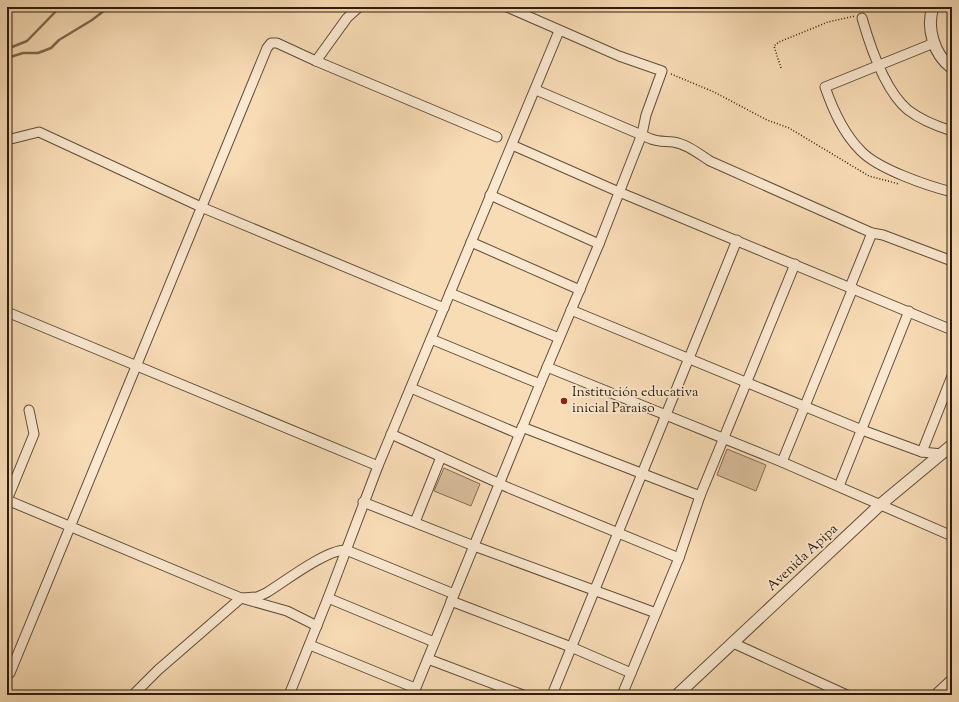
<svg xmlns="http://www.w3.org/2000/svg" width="959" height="702" font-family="'Sorts Mill Goudy',serif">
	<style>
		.green { fill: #d6bc99; stroke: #826c52 }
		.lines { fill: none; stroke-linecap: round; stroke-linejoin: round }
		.stream { stroke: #7e694f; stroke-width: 2.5 }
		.minor-casing { stroke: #604d36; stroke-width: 11 }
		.tertiary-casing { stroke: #604d36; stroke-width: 13 }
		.path { stroke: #2e1d0c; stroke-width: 1.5; stroke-dasharray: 1 2; stroke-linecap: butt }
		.minor { stroke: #fae8d0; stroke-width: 9 }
		.tertiary { stroke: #fae8d0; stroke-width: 11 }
		.poi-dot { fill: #8f2418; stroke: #fae8d0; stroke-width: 1.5 }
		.labels { text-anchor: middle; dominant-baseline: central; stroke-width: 3.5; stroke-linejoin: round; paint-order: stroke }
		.poi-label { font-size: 14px; fill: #2e1d0c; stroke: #fae8d0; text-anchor: start }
		.street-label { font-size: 14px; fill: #2e1d0c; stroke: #fae8d0 }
	</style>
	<rect width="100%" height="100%" fill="#f8dcb6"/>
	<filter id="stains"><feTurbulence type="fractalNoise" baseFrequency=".005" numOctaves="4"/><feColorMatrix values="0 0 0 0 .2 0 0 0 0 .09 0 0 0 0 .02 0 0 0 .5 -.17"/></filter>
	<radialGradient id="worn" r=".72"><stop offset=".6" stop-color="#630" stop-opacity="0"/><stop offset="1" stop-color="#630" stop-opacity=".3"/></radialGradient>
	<!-- green -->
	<g class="green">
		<polygon points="727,449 766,465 756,491 717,475"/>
		<polygon points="444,468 480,484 471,506 434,491"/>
	</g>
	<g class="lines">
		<!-- stream -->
		<g class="stream">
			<polyline points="7,49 27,41 60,7"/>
			<polyline points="7,58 23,53 38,53 51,48 59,40 92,20 109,7"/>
		</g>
		<!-- minor casing -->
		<g class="minor-casing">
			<g id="minor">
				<path d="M862,18C870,46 885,91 908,110C921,120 936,126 952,131"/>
				<path d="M934,43L825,87C833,110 843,133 861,151C878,169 928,186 952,192"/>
				<polyline points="316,61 347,18 359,7"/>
				<path d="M536,90L651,139C659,142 665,141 673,142C687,144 699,154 710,161L872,233L883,235L952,261"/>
				<polyline points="7,140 39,132 201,207 444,308"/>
				<polyline points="512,145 619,192 952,330"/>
				<polyline points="490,195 599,244"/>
				<polyline points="471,242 580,290"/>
				<polyline points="850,287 872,233"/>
				<polyline points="450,293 559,338"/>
				<polyline points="571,310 862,430 922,452 942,454"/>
				<polyline points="7,312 378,466"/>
				<polyline points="431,339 540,384"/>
				<polyline points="547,367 782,462 952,536"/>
				<polyline points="411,388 519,434"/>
				<polyline points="522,427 700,496"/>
				<polyline points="391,434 509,488 679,558"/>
				<polyline points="922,452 952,376"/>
				<polyline points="782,462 853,288"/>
				<polyline points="839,486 909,311"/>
				<polyline points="7,500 241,598 287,611 317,626"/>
				<polyline points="7,500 34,434 29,410"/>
				<polyline points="363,502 474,546 656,613"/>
				<polyline points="415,522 441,457"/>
				<polyline points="328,598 434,642"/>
				<polyline points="451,601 571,647 631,673"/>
				<polyline points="733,643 847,695"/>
				<polyline points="310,645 415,688"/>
				<polyline points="428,659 523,695"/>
				<polyline points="7,674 10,673 267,48 271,43 277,43 316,61 497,137"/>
				<path d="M133,695L158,670L241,598L257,597L266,593C284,582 327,549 346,550L454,594"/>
				<polyline points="289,695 328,598 378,466 559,31"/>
				<polyline points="413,695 540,384 599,244 642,134 646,115 662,71 619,56 507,7"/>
				<polyline points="552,695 737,240"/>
				<polyline points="622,695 679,558 700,496 795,264"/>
				<polyline points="935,695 952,679"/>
			</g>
		</g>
		<!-- tertiary casing -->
		<g class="tertiary-casing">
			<g id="tertiary">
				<path d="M933,7C926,28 934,55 952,68"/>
				<polyline points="677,695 881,504 952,445"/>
			</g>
		</g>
		<!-- path -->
		<g class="path">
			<polyline points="781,68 774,46 779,42 828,22 855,16"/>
			<polyline points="671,74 714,92 767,120 789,128 869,176 899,184"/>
		</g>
		<!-- minor -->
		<use href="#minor" class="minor"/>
		<!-- tertiary -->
		<use href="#tertiary" class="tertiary"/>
	</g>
	<!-- markers -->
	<circle class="poi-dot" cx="564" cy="401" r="4"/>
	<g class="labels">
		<!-- poi labels -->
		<g class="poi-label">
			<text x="572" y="393">Institución educativa<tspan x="572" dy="16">inicial Paraiso</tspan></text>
		</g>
		<!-- street labels -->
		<g class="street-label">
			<text transform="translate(803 558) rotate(-43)">Avenida Apipa</text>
		</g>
	</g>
	<!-- margin -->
	<rect width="959" height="702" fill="none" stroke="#f8dcb6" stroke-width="24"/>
	<rect x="8" y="8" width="943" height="686" fill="none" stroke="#2e1d0c" stroke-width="2"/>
	<rect x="12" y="12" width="935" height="678" fill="none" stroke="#2e1d0c"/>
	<rect width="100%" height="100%" filter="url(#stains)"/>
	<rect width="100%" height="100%" fill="url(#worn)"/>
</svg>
